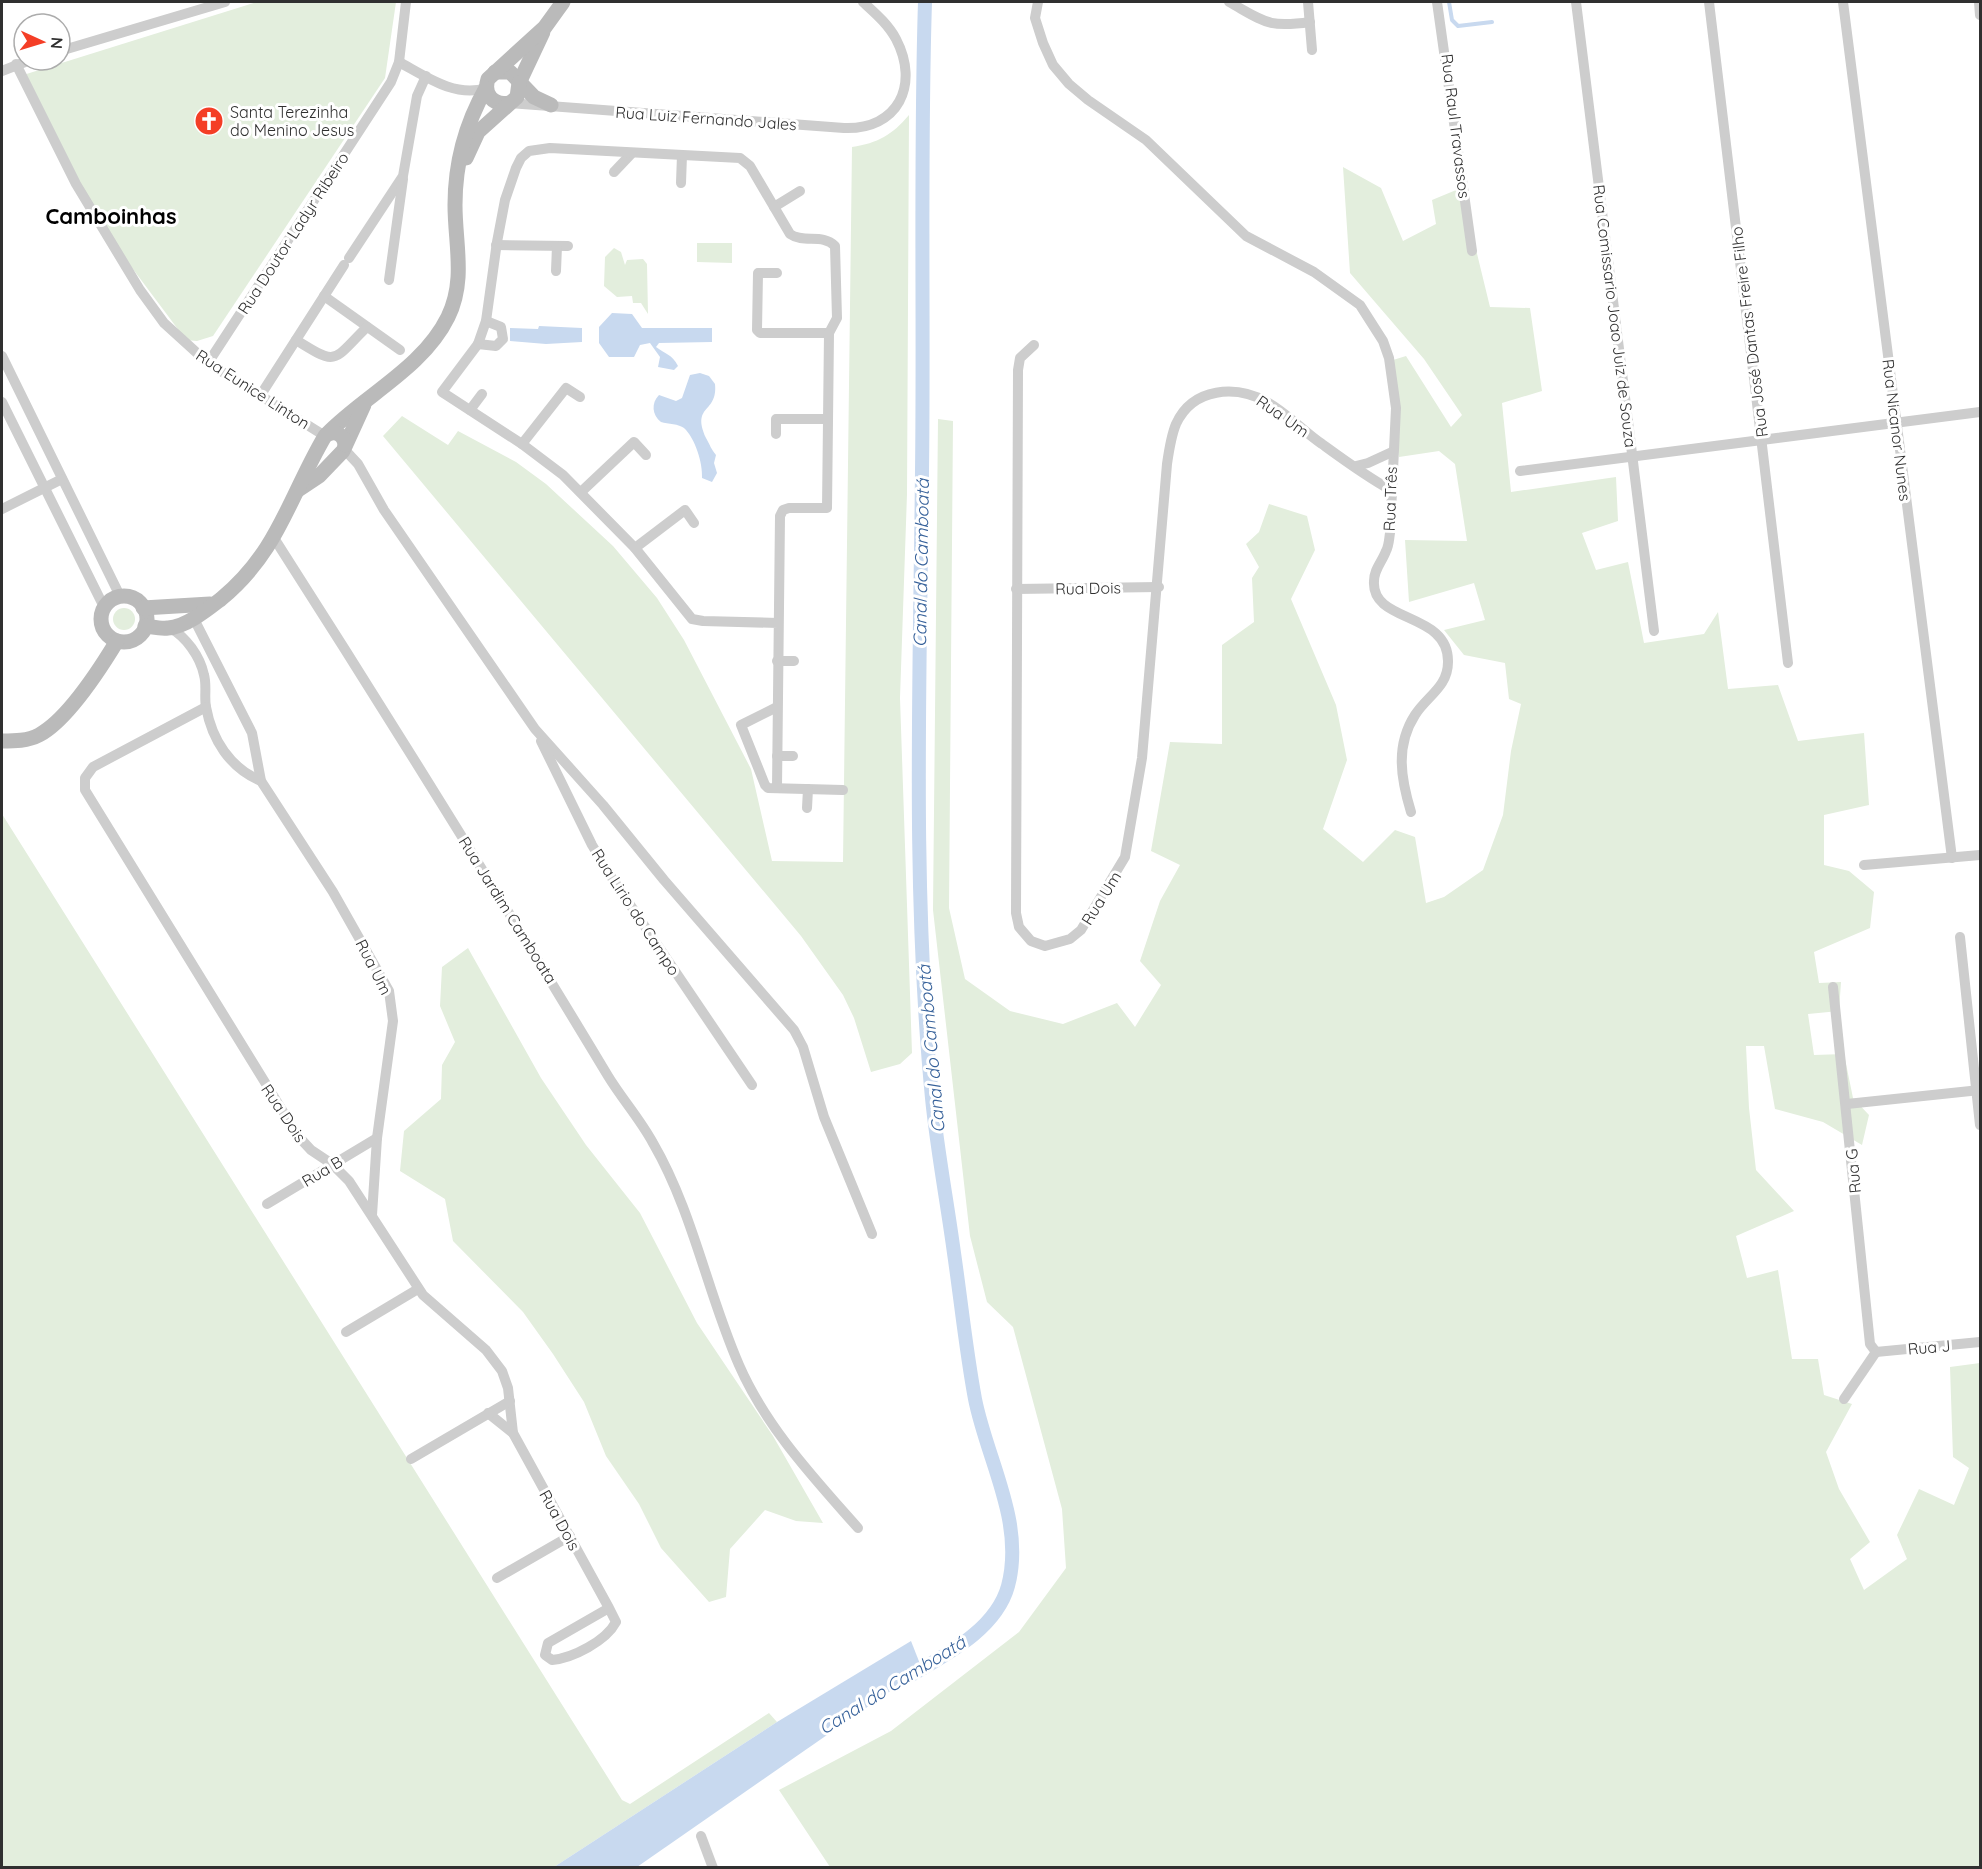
<svg xmlns="http://www.w3.org/2000/svg" width="1982" height="1869" font-family="Quicksand,sans-serif">
	<style>
		.green { fill: #e3eedd }
		.water { fill: #c8d9ef }
		.lines { fill: none; stroke-linecap: round; stroke-linejoin: round }
		.stream { stroke: #c8d9ef; stroke-width: 4 }
		.canal { stroke: #c8d9ef; stroke-width: 14 }
		.street { stroke: #cdcdcd; stroke-width: 10 }
		.secondary { stroke: #bababa; stroke-width: 15 }
		.labels { text-anchor: middle; dominant-baseline: central; stroke-width: 6; stroke-linejoin: round; paint-order: stroke }
		.poi-label { font-size: 16px; fill: #303030; stroke: #fff; text-anchor: start }
		.street-label { font-size: 16px; fill: #303030; stroke: #fff }
		.water-label { font-size: 18px; font-style: italic; fill: #36619a; stroke: #fff }
		.district-label { font-size: 22px; font-weight: bold; fill: #000; stroke: #fff }
	</style>
	<rect width="100%" height="100%" fill="#fff"/>
	<!-- green -->
	<g class="green">
		<polygon points="257,2 396,2 385,78 213,336 197,341 186,340 88,209 20,76"/>
		<path d="M909,115L907,494L900,698L912,1053L900,1064L871,1072L854,1018L843,995L801,936L383,436L402,416L448,445L458,431L516,462L546,484L613,546L657,598L684,640L751,769L772,861L843,862L852,147C878,143 892,135 909,115Z"/>
		<polygon points="1343,167 1381,188 1403,241 1436,224 1432,200 1461,188 1490,307 1530,308 1542,391 1502,403 1511,492 1616,477 1618,521 1582,533 1596,570 1628,562 1644,643 1704,634 1718,612 1728,689 1778,685 1798,741 1864,733 1869,805 1824,815 1824,865 1849,871 1874,892 1870,928 1814,952 1819,983 1841,982 1839,1011 1808,1014 1814,1055 1844,1054 1853,1098 1869,1115 1862,1145 1823,1122 1775,1109 1764,1046 1746,1046 1749,1108 1756,1170 1794,1211 1736,1236 1747,1278 1778,1270 1792,1359 1818,1359 1824,1395 1852,1404 1826,1452 1839,1489 1870,1542 1850,1559 1864,1590 1907,1559 1897,1535 1919,1489 1954,1505 1969,1468 1953,1457 1950,1367 1980,1363 1980,1867 830,1867 779,1790 891,1731 1019,1632 1066,1568 1062,1509 1013,1327 987,1302 970,1236 933,910 938,419 953,421 949,908 965,979 1010,1011 1063,1024 1117,1003 1135,1027 1161,985 1140,961 1160,901 1180,865 1151,851 1170,742 1222,744 1222,645 1254,622 1252,578 1259,567 1246,544 1259,532 1269,504 1307,516 1315,550 1291,599 1336,705 1347,760 1323,829 1363,862 1395,830 1415,837 1426,903 1444,897 1483,870 1503,815 1511,751 1521,704 1509,699 1505,663 1464,655 1444,630 1485,620 1474,583 1409,602 1405,540 1467,541 1455,464 1439,451 1399,457 1392,398 1393,360 1406,356 1451,427 1462,415 1424,359 1350,273"/>
		<polygon points="697,243 732,243 732,263 697,262"/>
		<polygon points="614,248 621,252 625,265 627,260 643,259 647,264 648,314 641,303 633,303 632,296 617,297 604,286 605,257"/>
		<circle cx="124" cy="619" r="11"/>
		<polygon points="2,814 622,1800 630,1804 769,1713 777,1722 554,1867 2,1867"/>
		<polygon points="468,948 541,1078 586,1145 640,1213 697,1323 773,1436 823,1523 796,1521 765,1510 730,1549 726,1597 709,1602 661,1548 639,1504 606,1456 584,1402 553,1354 523,1312 453,1241 445,1199 400,1171 404,1131 441,1099 442,1065 455,1042 440,1006 442,967"/>
	</g>
	<!-- water -->
	<g class="water">
		<path d="M612,313L632,314L642,328H712V342L659,343L656,347C665,354 672,354 678,366L674,370L658,367L660,357L650,343L640,345L634,357H609L599,343V327Z"/>
		<polygon points="539,326 582,328 582,342 546,344 510,341 510,328 538,329"/>
		<path d="M700,373L709,376L715,384C718,414 691,404 706,438C710,445 711,449 716,455L714,463L717,473L712,482L702,478C703,463 695,438 684,428C679,424 668,424 661,422C652,415 651,403 659,395L676,401L682,398L690,375Z"/>
		<polygon points="911,1641 922,1669 637,1867 554,1867 777,1722"/>
	</g>
	<g class="lines">
		<!-- stream -->
		<polyline class="stream" points="1449,2 1452,20 1458,26 1492,22"/>
		<!-- canal -->
		<path class="canal" d="M908,1677C945,1655 996,1630 1008,1586C1025,1522 987,1460 975,1399C966,1351 961,1301 954,1253C947,1201 937,1149 932,1098C912,889 920,680 922,471C924,315 920,158 925,2"/>
		<!-- street -->
		<g class="street">
			<path d="M1038,2L1035,18L1043,43L1053,65L1069,84L1088,100L1146,140L1246,236L1314,272L1360,305L1383,341L1389,358L1396,408L1390,533C1389,539 1389,546 1386,551C1382,562 1374,569 1374,581C1371,624 1449,611 1448,662C1448,687 1427,696 1415,715C1395,746 1401,779 1411,812"/>
			<path d="M1229,2C1265,22 1268,28 1310,22"/>
			<polyline points="1308,2 1312,50"/>
			<polyline points="1437,2 1472,251"/>
			<polyline points="1576,2 1654,631"/>
			<polyline points="1709,2 1788,663"/>
			<polyline points="1843,2 1952,858"/>
			<polyline points="1979,2 1980,15"/>
			<polyline points="60,51 225,2"/>
			<path d="M399,62C425,76 455,98 486,88"/>
			<polyline points="16,64 76,184 140,290 164,323 208,363 325,436"/>
			<polyline points="2,71 30,60"/>
			<path d="M509,103L844,128C898,130 920,85 896,39C888,24 875,13 863,2"/>
			<polyline points="614,172 632,153"/>
			<polyline points="681,183 682,155"/>
			<polyline points="774,207 800,191"/>
			<polyline points="496,245 568,246"/>
			<polyline points="349,258 403,176 417,96 426,76"/>
			<polyline points="556,271 557,246"/>
			<polyline points="777,273 758,273 757,330 760,333 829,333"/>
			<polyline points="389,280 403,179"/>
			<polyline points="324,296 400,350"/>
			<path d="M296,340C339,367 332,361 367,327"/>
			<polyline points="478,344 496,346 503,339 501,327 486,321"/>
			<path d="M1034,345L1020,358L1018,370L1016,913L1019,927L1031,941L1045,946L1070,939L1081,930L1125,857L1142,758L1167,464C1169,450 1171,436 1176,424C1193,387 1236,385 1267,402C1287,413 1303,431 1322,444C1344,460 1367,477 1391,490"/>
			<polyline points="2,356 120,596"/>
			<polyline points="208,363 391,82 399,62 406,2"/>
			<polyline points="260,396 344,265"/>
			<polyline points="2,402 104,607"/>
			<polyline points="470,410 482,394"/>
			<polyline points="776,434 776,419 828,419"/>
			<polyline points="522,444 566,388 580,397"/>
			<polyline points="344,449 358,464 384,510 535,729 603,805 664,880 794,1030 803,1047 824,1117 872,1234"/>
			<polyline points="1356,466 1368,463 1392,452"/>
			<polyline points="1520,471 1980,412"/>
			<polyline points="581,492 634,442 646,455"/>
			<polyline points="2,509 62,479"/>
			<path d="M274,538C388,716 499,895 608,1076C622,1099 640,1119 653,1143C693,1212 707,1292 739,1365C766,1427 813,1477 858,1528"/>
			<polyline points="635,548 685,510 694,523"/>
			<polyline points="1016,589 1159,587"/>
			<polyline points="193,617 252,733 261,781 333,892 389,991 393,1021 377,1138 372,1215"/>
			<path d="M170,628C186,637 200,656 204,675C207,685 204,697 206,707C212,740 230,768 261,781"/>
			<polyline points="777,661 794,661"/>
			<path d="M206,707L93,767L85,778V790L298,1136L311,1150L332,1164L349,1181L423,1295L486,1350L502,1371L508,1388L513,1433L609,1608L616,1622C606,1641 573,1658 552,1660L545,1655L548,1643L609,1608"/>
			<polyline points="777,707 741,725 765,785 768,788 843,790"/>
			<polyline points="541,741 592,845 612,878 752,1085"/>
			<polyline points="777,756 793,756"/>
			<path d="M777,788L780,516L783,510L789,508H827L829,333L837,318L835,246C822,233 804,244 790,234L750,166L740,158L550,148L529,151L521,158L516,168L505,200L497,242L486,321L478,344L442,392L522,444L563,475L635,548L692,619L703,621L778,623"/>
			<polyline points="807,808 808,789"/>
			<polyline points="1864,865 1980,855"/>
			<polyline points="1960,937 1980,1125"/>
			<polyline points="1833,987 1870,1344 1876,1352"/>
			<polyline points="1847,1104 1980,1090"/>
			<polyline points="267,1204 377,1138"/>
			<polyline points="346,1332 418,1289"/>
			<polyline points="1876,1352 1980,1342"/>
			<polyline points="1844,1399 1876,1352"/>
			<polyline points="488,1413 513,1433"/>
			<polyline points="411,1459 510,1401"/>
			<polyline points="497,1578 570,1536"/>
			<polyline points="701,1836 713,1868"/>
		</g>
		<!-- secondary -->
		<g class="secondary">
			<polyline points="495,72 510,72 534,97 551,105"/>
			<polyline points="519,83 543,32"/>
			<path d="M509,103C493,106 483,94 488,79L545,27L563,2"/>
			<polyline points="466,158 478,132 517,97 519,83"/>
			<path d="M327,434C365,395 423,368 448,317C466,280 455,244 455,205C455,162 465,125 486,88"/>
			<polyline points="298,490 319,476 343,451 364,405"/>
			<circle cx="124" cy="619" r="23"/>
			<polyline points="143,608 210,604"/>
			<path d="M145,626C153,627 161,629 168,628C186,627 208,609 221,599C279,551 289,497 325,436C334,429 344,434 345,445"/>
			<path d="M2,741C14,741 28,741 39,735C67,720 100,669 117,641"/>
		</g>
	</g>
	<!-- icons -->
	<defs>
		<g id="church-disc" transform="scale(1.5)"><circle r="9.5" fill="#f43e26" stroke="#fff"/><path d="M-1.2-6h2.4v3.5h3.3v2.4h-3.3V6h-2.4V-.1h-3.3v-2.4h3.3Z" fill="#fff"/></g>
	</defs>
	<g fill-rule="evenodd">
		<use href="#church-disc" x="209" y="121"/>
	</g>
	<g class="labels">
		<!-- poi labels -->
		<g class="poi-label">
			<text x="230" y="112">Santa Terezinha<tspan x="230" dy="18">do Menino Jesus</tspan></text>
		</g>
		<!-- street labels -->
		<g class="street-label">
			<text transform="translate(706 118) rotate(4)">Rua Luiz Fernando Jales</text>
			<text transform="translate(1456 126) rotate(83)">Rua Raul Travassos</text>
			<text transform="translate(293 233) rotate(-57)">Rua Doutor Ladyr Ribeiro</text>
			<text transform="translate(1615 316) rotate(83)">Rua Comissario Joao Juiz de Souza</text>
			<text transform="translate(1749 332) rotate(-97)">Rua José Dantas Freire Filho</text>
			<text transform="translate(253 389) rotate(33)">Rua Eunice Linton</text>
			<text transform="translate(1283 416) rotate(35)">Rua Um</text>
			<text transform="translate(1897 430) rotate(83)">Rua Nicanor Nunes</text>
			<text transform="translate(1390 499) rotate(-88)">Rua Três</text>
			<text transform="translate(1088 588) rotate(-1)">Rua Dois</text>
			<text transform="translate(1101 898) rotate(-58)">Rua Um</text>
			<text transform="translate(508 910) rotate(58)">Rua Jardim Camboata</text>
			<text transform="translate(636 912) rotate(57)">Rua Lirio do Campo</text>
			<text transform="translate(374 967) rotate(63)">Rua Um</text>
			<text transform="translate(284 1113) rotate(56)">Rua Dois</text>
			<text transform="translate(322 1171) rotate(-31)">Rua B</text>
			<text transform="translate(1853 1171) rotate(-95)">Rua G</text>
			<text transform="translate(1929 1347) rotate(-5)">Rua J</text>
			<text transform="translate(560 1520) rotate(61)">Rua Dois</text>
		</g>
		<!-- water labels -->
		<g class="water-label">
			<text transform="translate(921 563) rotate(-89)">Canal do Camboatá</text>
			<text transform="translate(931 1049) rotate(-95)">Canal do Camboatá</text>
			<text transform="translate(892 1685) rotate(-32)">Canal do Camboatá</text>
		</g>
		<!-- district labels -->
		<g class="district-label">
			<text x="111" y="216">Camboinhas</text>
		</g>
	</g>
	<!-- border -->
	<rect width="1982" height="1869" fill="none" stroke="#303030" stroke-width="6"/>
	<!-- north arrow -->
	<g transform="translate(42 42) rotate(94)"><circle r="28" fill="#ffffff" stroke="#acacac" stroke-width="1.5"/>
	<path d="M0-4.5L10 22L0 15L-10 22Z" fill="#f43e26"/>
	<text y="-9" font-size="16" font-weight="bold" text-anchor="middle" fill="#303030">N</text>
	</g>
</svg>
